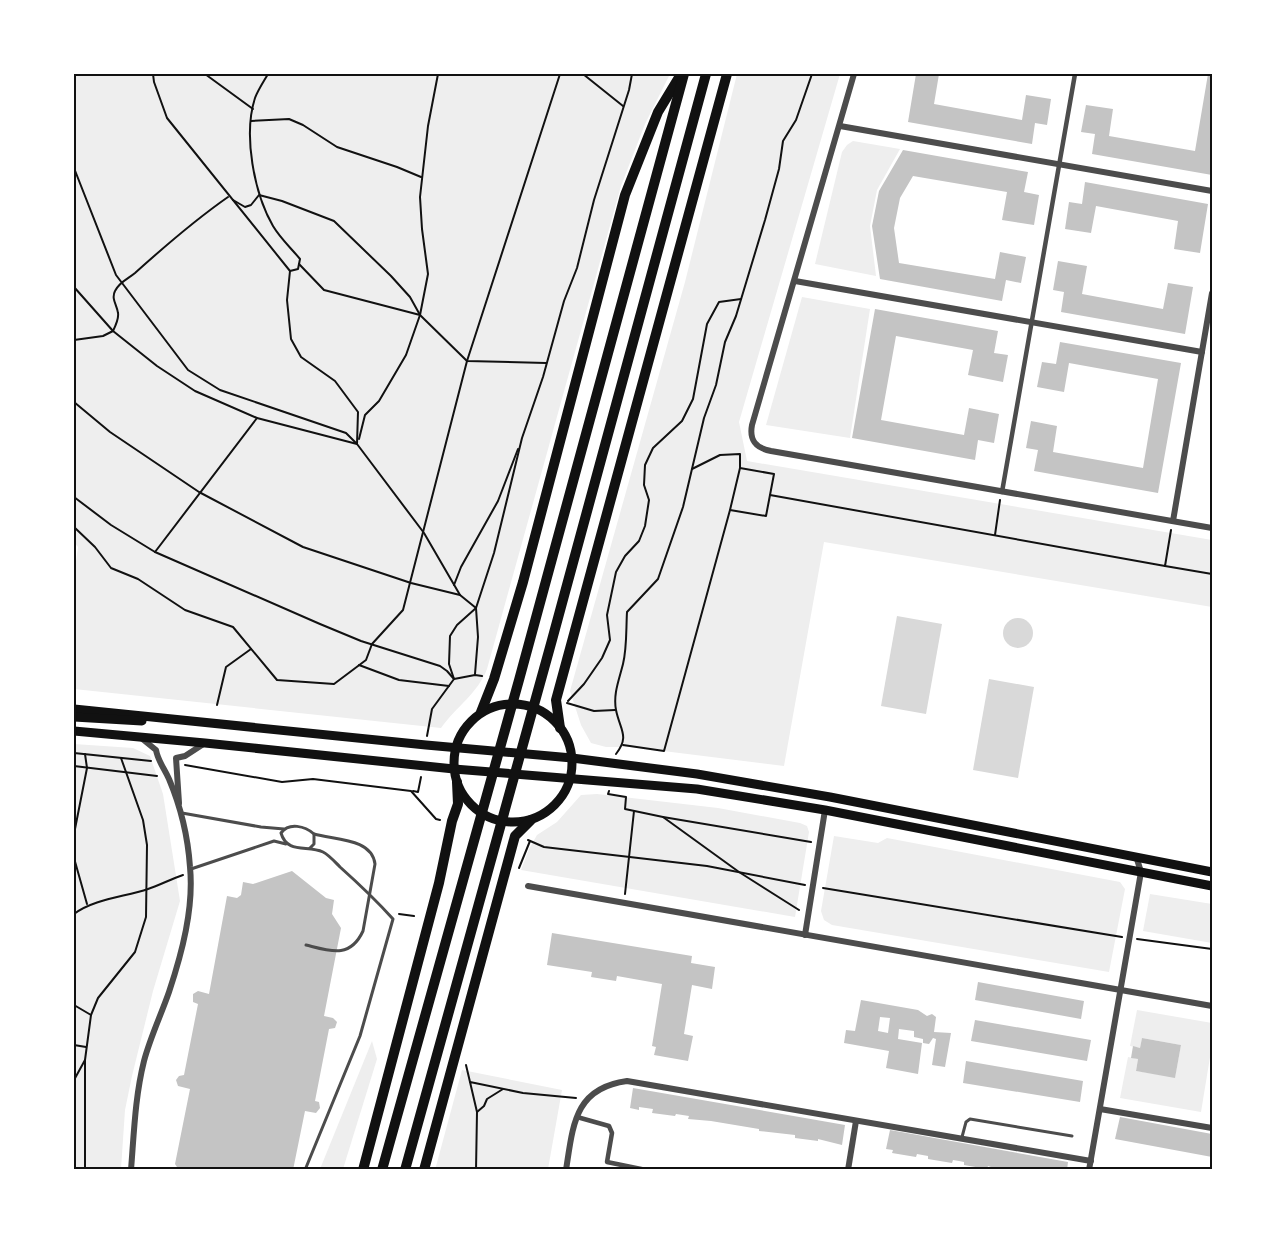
<svg xmlns="http://www.w3.org/2000/svg" width="1286" height="1243" font-family="Cabin,sans-serif">
	<style>
		.green { fill: #eee }
		.water { fill: #d9d9d9 }
		.building { fill: #c4c4c4; fill-rule: evenodd }
		.lines { fill: none; stroke-linecap: round; stroke-linejoin: round }
		.path { stroke: #111; stroke-width: 2 }
		.service { stroke: #4c4c4c; stroke-width: 3 }
		.pedestrian { stroke: #4c4c4c; stroke-width: 4.5 }
		.minor { stroke: #4c4c4c; stroke-width: 6 }
		.primary { stroke: #111; stroke-width: 9 }
		.motorway { stroke: #111; stroke-width: 10 }
		.neatline { fill: none; stroke: #111; stroke-width: 2 }
	</style>
	<rect width="100%" height="100%" fill="#fff"/>
	<!-- green -->
	<g class="green">
		<path d="M74,74H670L645,124L621,186L487,669C478,693 456,707 441,728L74,689V575L78,547L74,542Z"/>
		<polygon points="737,74 840,74 739,422 747,461 1212,540 1212,607 824,542 784,766 631,747 606,747 591,743 581,725 570,691 685,282"/>
		<polygon points="853,141 900,149 877,190 870,226 876,276 815,264 842,152 847,145"/>
		<polygon points="802,297 870,309 850,438 766,425"/>
		<polygon points="74,744 133,748 150,756 163,794 180,901 153,991 132,1076 125,1110 121,1169 74,1169"/>
		<polygon points="597,794 718,808 800,823 807,826 809,832 795,917 521,870 529,849 537,835 557,822 581,795"/>
		<polygon points="834,836 878,843 887,838 1120,882 1125,889 1109,972 832,925 824,920 821,911"/>
		<polygon points="1150,894 1212,904 1212,943 1143,931"/>
		<polygon points="1137,1010 1212,1023 1212,1045 1201,1112 1120,1098 1128,1057 1138,1059 1136,1071 1175,1077 1181,1045 1142,1038 1140,1048 1130,1046"/>
		<polygon points="372,1041 377,1059 343,1169 320,1169"/>
		<polygon points="462,1070 562,1090 548,1169 435,1170"/>
	</g>
	<!-- water -->
	<g class="water">
		<polygon points="897,616 942,624 926,714 881,706"/>
		<circle cx="1018" cy="633" r="15"/>
		<polygon points="989,679 1034,687 1018,778 973,770"/>
	</g>
	<!-- building -->
	<g class="building">
		<polygon points="916,74 939,74 934,104 1022,120 1026,95 1051,99 1047,125 1035,123 1032,144 908,122"/>
		<polygon points="1208,74 1212,74 1212,175 1092,154 1095,134 1081,132 1086,105 1113,109 1109,136 1195,151"/>
		<polygon points="903,150 1028,172 1024,192 1039,195 1034,225 1002,220 1007,192 913,176 900,198 894,228 899,263 995,279 1000,252 1026,257 1021,283 1006,280 1002,301 880,279 872,226 879,191"/>
		<polygon points="1085,182 1208,204 1200,253 1174,249 1178,221 1096,206 1091,233 1065,229 1069,202 1082,204"/>
		<polygon points="1058,261 1087,266 1082,294 1163,309 1168,283 1193,287 1185,334 1061,312 1064,292 1053,290"/>
		<polygon points="875,309 998,331 994,353 1008,355 1003,382 968,375 973,350 896,336 881,420 964,435 969,408 999,414 994,443 978,440 975,460 852,438"/>
		<polygon points="1060,342 1181,363 1158,493 1034,471 1038,450 1026,448 1031,421 1057,426 1053,452 1143,468 1158,379 1069,363 1064,392 1037,387 1042,362 1056,364"/>
		<polygon points="292,871 326,898 334,900 332,914 341,928 324,1016 333,1018 337,1022 335,1028 329,1029 315,1101 319,1102 320,1108 316,1113 305,1111 293,1170 179,1170 175,1164 190,1089 178,1086 176,1080 179,1076 184,1075 198,1004 193,1002 193,994 198,991 209,994 227,896 237,898 241,895 243,882 253,884"/>
		<polygon points="552,933 692,956 691,963 715,967 712,989 692,985 684,1034 693,1036 688,1061 654,1055 656,1047 652,1046 662,984 617,976 616,981 591,977 592,972 547,965"/>
		<polygon points="978,982 1084,1001 1081,1019 975,1000"/>
		<path d="M861,1000L918,1010L927,1016L932,1014L936,1017L934,1032L951,1033L945,1067L932,1065L936,1039L933,1038L929,1044L923,1043V1039L914,1037V1031L899,1029L898,1039L922,1043L918,1074L886,1068L889,1051L844,1043L846,1030L855,1031ZM880,1017L890,1018L888,1033L878,1031Z"/>
		<polygon points="975,1020 1091,1040 1087,1061 971,1041"/>
		<polygon points="1142,1038 1181,1045 1175,1078 1136,1071 1138,1059 1131,1058 1133,1046 1140,1048"/>
		<polygon points="966,1061 1083,1081 1080,1102 963,1083"/>
		<polygon points="633,1088 845,1125 842,1145 818,1139 818,1141 795,1138 795,1135 759,1131 759,1129 711,1121 688,1119 689,1116 676,1114 675,1116 652,1113 653,1109 639,1107 639,1110 630,1108"/>
		<polygon points="1120,1117 1212,1134 1212,1157 1115,1139"/>
		<polygon points="890,1130 1068,1162 1067,1170 1000,1170 988,1166 987,1169 964,1165 964,1162 959,1161 953,1160 952,1163 928,1159 928,1156 917,1154 916,1157 892,1153 893,1150 886,1149"/>
	</g>
	<g class="lines">
		<!-- path -->
		<g class="path">
			<polyline points="153,74 154,82 167,118 290,271 287,300 291,339 301,357 335,381 358,412 357,444 424,533 460,595 476,608 494,553 522,438 543,377 564,301 577,268 594,200 629,90 632,74"/>
			<polyline points="205,74 253,109"/>
			<path d="M268,74C264,81 258,90 255,98C243,135 254,193 273,226C280,238 291,248 300,259L298,269L290,271"/>
			<polyline points="583,74 623,106"/>
			<polyline points="251,121 289,119 303,125 337,147 397,167 421,177"/>
			<polyline points="74,168 116,275 188,370 220,390 346,433 356,443"/>
			<polyline points="233,200 245,207 251,205 259,195 282,201 334,221 391,276 410,297 420,315 467,361 546,363"/>
			<polyline points="299,264 324,290 420,315"/>
			<polyline points="74,287 113,331 157,366 195,391 257,418 357,444"/>
			<path d="M74,340L103,336L113,331C116,325 119,319 118,313C117,305 111,299 115,291C119,282 128,279 135,273C165,246 195,220 228,197"/>
			<polyline points="74,402 110,432 199,492 303,547 411,583 460,595"/>
			<polyline points="359,439 365,415 379,401 406,355 420,315 428,274 422,229 420,197 428,126 438,74"/>
			<polyline points="770,495 1165,566 1171,530"/>
			<polyline points="74,497 111,525 155,552 320,624 361,641 440,666 447,671 454,679 432,709 427,736"/>
			<polyline points="730,510 766,516 774,474 740,468"/>
			<polyline points="74,527 95,547 111,568 138,579 185,610 233,627 277,680 334,684 366,660 372,644 403,610 467,361 560,74"/>
			<polyline points="995,535 1000,500"/>
			<polyline points="155,552 257,418"/>
			<polyline points="1165,566 1212,574"/>
			<polyline points="454,585 461,567 498,501 518,449"/>
			<polyline points="476,608 457,625 450,636 449,664 454,679 475,675 482,676"/>
			<polyline points="359,665 399,680 449,686"/>
			<polyline points="475,674 478,637 476,608"/>
			<polyline points="568,701 584,684 602,658 610,640 607,615 616,572 625,556 639,541 645,526 649,500 644,485 645,465 653,448 682,421 693,399 707,324 719,302 741,299"/>
			<polyline points="567,703 594,711 615,710"/>
			<polyline points="217,705 226,667 251,649"/>
			<polyline points="623,745 664,751 730,510 740,468 740,454 720,455 692,469"/>
			<polyline points="74,753 151,761"/>
			<path d="M616,754C630,736 620,730 616,710C613,694 619,680 623,664C627,648 626,629 627,612L658,579L683,507L704,418L716,385L725,342L736,316L765,220L779,169L783,141L796,120L812,74"/>
			<polyline points="185,765 282,782 313,779 411,791 436,819 440,820"/>
			<polyline points="74,766 157,776"/>
			<polyline points="413,791 418,792 421,777"/>
			<polyline points="609,791 608,794 626,797 625,809 663,817 739,872 799,910"/>
			<polyline points="663,817 811,842"/>
			<polyline points="74,834 87,768 85,754"/>
			<polyline points="528,840 544,847 707,866 805,885"/>
			<polyline points="74,858 87,904"/>
			<polyline points="519,868 530,841"/>
			<polyline points="823,888 1122,937"/>
			<polyline points="625,894 634,811"/>
			<path d="M74,914C94,899 124,897 148,889C160,885 171,879 183,875"/>
			<polyline points="399,914 414,916"/>
			<polyline points="1137,939 1212,949"/>
			<polyline points="74,1005 91,1015"/>
			<polyline points="74,1045 86,1047"/>
			<polyline points="466,1065 470,1082"/>
			<polyline points="74,1080 85,1060"/>
			<polyline points="477,1112 484,1106 487,1099 503,1089"/>
			<polyline points="85,1170 85,1060 91,1015 98,998 135,952 146,917 147,845 143,820 121,758"/>
			<polyline points="476,1170 477,1112 470,1082 523,1093 576,1098"/>
		</g>
		<!-- service -->
		<g class="service">
			<polyline points="182,813 261,827 284,829"/>
			<polyline points="191,869 274,841 286,844"/>
			<path d="M306,945C330,951 350,959 363,931L375,864C372,838 335,840 314,834"/>
			<polyline points="962,1137 966,1122 970,1119 1072,1136"/>
			<path d="M305,1170L360,1036L393,919C376,900 359,884 340,867C335,862 329,855 323,852C307,845 287,854 281,833C289,822 305,826 314,834V844L310,848"/>
		</g>
		<!-- pedestrian -->
		<g class="pedestrian">
			<polyline points="1002,492 1075,74"/>
			<polyline points="577,1117 609,1126 612,1133 607,1162 646,1170"/>
		</g>
		<!-- minor -->
		<g class="minor">
			<path d="M854,74L752,425C749,441 756,448 771,451L1212,528"/>
			<polyline points="840,126 1212,191"/>
			<polyline points="795,281 1202,352"/>
			<polyline points="1173,521 1212,293"/>
			<polyline points="179,803 176,758 185,756 205,743"/>
			<polyline points="528,886 1212,1006"/>
			<polyline points="805,935 825,810"/>
			<polyline points="1100,1109 1212,1128"/>
			<path d="M131,1170C134,1133 135,1097 144,1061C150,1038 161,1015 169,992C182,953 194,908 190,867C188,838 180,805 169,779C164,768 158,761 156,750L140,737"/>
			<path d="M566,1170C573,1126 574,1088 627,1081L1091,1161"/>
			<polyline points="848,1170 856,1121"/>
			<polyline points="1089,1170 1141,872 1136,856"/>
		</g>
		<!-- primary -->
		<g class="primary">
			<circle cx="513" cy="763" r="59"/>
			<polyline points="74,709 426,745 572,758 697,774 830,797 1212,872"/>
			<polyline points="74,717 142,721"/>
			<polyline points="74,731 205,743 454,769 697,789 825,810 1212,886"/>
		</g>
		<!-- motorway -->
		<g class="motorway">
			<polyline points="481,712 494,679 523,582 625,195 658,112 678,79"/>
			<polyline points="560,728 556,700 727,74"/>
			<polyline points="363,1170 439,883 452,821 458,804 457,782"/>
			<polyline points="382,1170 519,680 684,74"/>
			<polyline points="405,1170 552,640 706,74"/>
			<polyline points="424,1170 515,836 531,820"/>
		</g>
	</g>
	<!-- border -->
	<rect width="1286" height="1243" fill="none" stroke="#ffffff" stroke-width="150"/>
	<rect x="75" y="75" width="1136" height="1093" class="neatline"/>
</svg>
